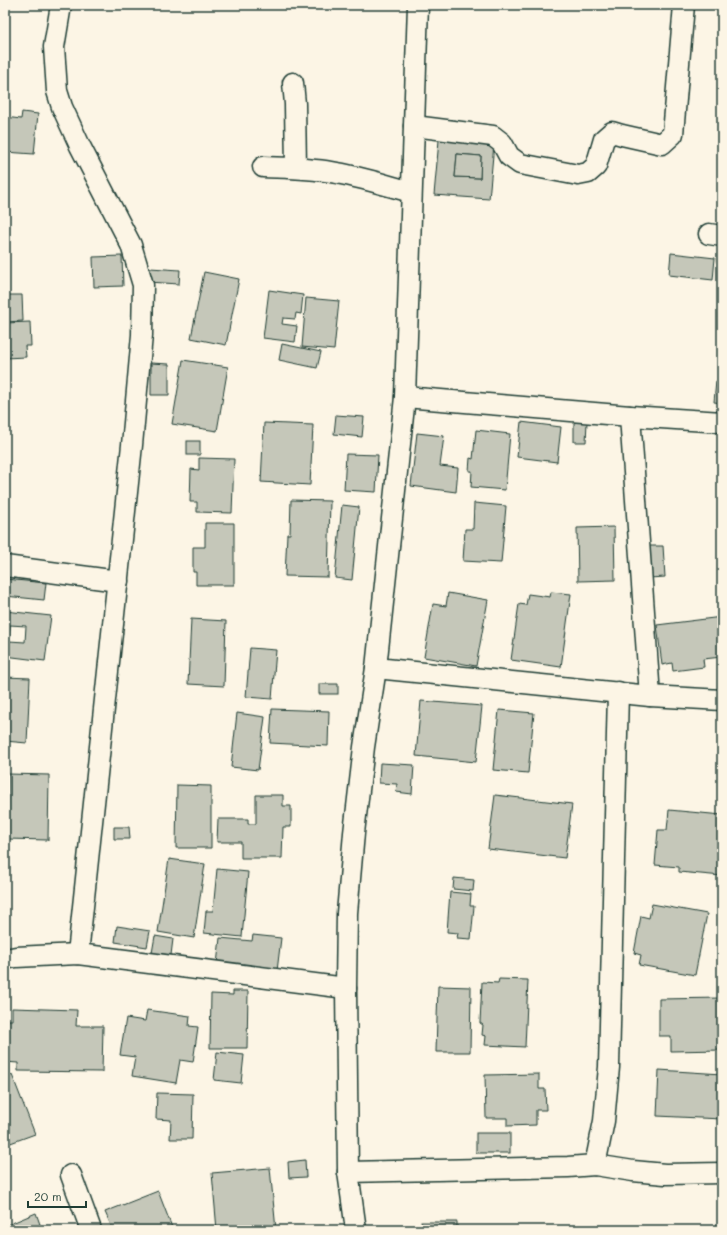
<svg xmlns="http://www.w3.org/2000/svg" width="727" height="1235" font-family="Mali,sans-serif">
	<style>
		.building { fill: #c5c7b9; stroke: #1f3d34; fill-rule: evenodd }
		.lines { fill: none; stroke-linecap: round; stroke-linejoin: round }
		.street-casing { stroke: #1f3d34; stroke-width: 23 }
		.street { stroke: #fcf5e5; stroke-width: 20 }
	</style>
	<rect width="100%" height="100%" fill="#fcf5e5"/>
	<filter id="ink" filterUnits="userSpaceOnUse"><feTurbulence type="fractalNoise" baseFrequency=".025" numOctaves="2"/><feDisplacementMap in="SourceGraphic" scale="8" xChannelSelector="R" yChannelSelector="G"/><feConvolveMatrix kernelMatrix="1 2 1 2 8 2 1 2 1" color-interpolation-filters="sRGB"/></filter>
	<g filter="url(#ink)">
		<!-- building -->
		<g class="building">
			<polygon points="22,112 38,114 34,154 5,152 5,117 21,119"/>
			<path d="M439,140L494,144L489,199L434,195ZM457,154L481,156L480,178L455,177Z"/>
			<polygon points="457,154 481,156 480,178 455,177"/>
			<polygon points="671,253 715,258 713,280 669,275"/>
			<polygon points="122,256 123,286 94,287 93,257"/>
			<polygon points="150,268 180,270 179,284 148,282"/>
			<polygon points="204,272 239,279 226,345 191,338"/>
			<polygon points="269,290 303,295 301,314 296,313 295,319 283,318 282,324 297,326 295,342 263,338"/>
			<polygon points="5,295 22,295 23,321 5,322"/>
			<polygon points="306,298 339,301 334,350 302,347"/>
			<polygon points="30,322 31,346 25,346 26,357 5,358 5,323"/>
			<polygon points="282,344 321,352 317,368 279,360"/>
			<polygon points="183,360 228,367 217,431 172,424"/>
			<polygon points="151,363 169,364 169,395 151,395"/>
			<polygon points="716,381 722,382 722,403 714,402"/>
			<polygon points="336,415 364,417 362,437 334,434"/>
			<polygon points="521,422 561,427 557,462 517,457"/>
			<polygon points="574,422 587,422 586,442 574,442"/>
			<polygon points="264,423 313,425 310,485 261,482"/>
			<polygon points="476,430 510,434 505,490 471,487 472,471 469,471 470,458 473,459"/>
			<polygon points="417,433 444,436 440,466 458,468 456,492 411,486"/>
			<rect x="187" y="441" width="13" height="14"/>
			<polygon points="346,454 378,455 376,492 344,490"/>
			<polygon points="199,458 234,459 232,513 197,512 197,502 190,502 191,469 199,470"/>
			<polygon points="291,500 330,501 328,577 285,576 287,534 290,534"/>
			<polygon points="474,503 506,506 501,563 463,561 465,529 473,529"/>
			<polygon points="342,505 359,507 352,580 335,578"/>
			<polygon points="205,523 234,523 234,585 196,585 196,572 193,572 193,547 205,547"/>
			<polygon points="614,527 615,580 578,581 577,528"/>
			<polygon points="647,546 663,546 665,577 649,578"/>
			<polygon points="5,579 46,583 44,600 5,596"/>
			<polygon points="551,592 571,594 561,667 511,660 519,604 526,605 528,594 550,597"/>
			<polygon points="448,593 488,600 476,666 424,657 433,604 446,606"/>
			<path d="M5,611L51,616L45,661L5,656ZM10,625L26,626L25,642L9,641Z"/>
			<polygon points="722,617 722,657 703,659 704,667 673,671 672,663 662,665 657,625"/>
			<polygon points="191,619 226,621 224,686 188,684"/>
			<polygon points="250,648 276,650 272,699 246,697"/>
			<polygon points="5,677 30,678 27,743 5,741"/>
			<rect x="319" y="684" width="19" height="10"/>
			<polygon points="421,701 482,706 476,762 416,756"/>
			<polygon points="272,709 329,711 328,746 270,743"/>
			<polygon points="499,710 534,713 528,773 493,770"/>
			<polygon points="237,713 265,717 258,770 231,767"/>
			<polygon points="380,763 414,765 412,794 396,792 397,784 379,783"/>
			<polygon points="8,774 49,775 48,840 7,839"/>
			<polygon points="177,785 211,786 211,848 176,848"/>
			<polygon points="256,795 283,795 283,806 291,806 291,827 283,827 282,858 241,858 241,842 217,842 218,819 248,819 248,824 256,824"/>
			<polygon points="495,795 572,804 565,858 488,849"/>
			<polygon points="669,810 722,815 722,876 679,872 679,867 655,865 658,830 667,830"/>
			<polygon points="114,827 129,827 130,839 114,839"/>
			<polygon points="169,859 205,864 194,938 158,932"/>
			<polygon points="217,869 248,872 242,937 204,933 206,911 213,911"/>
			<polygon points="454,878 474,880 473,891 453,889"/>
			<polygon points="450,892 471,894 470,906 474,906 471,939 457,938 458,933 447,932"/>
			<polygon points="652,904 707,914 695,975 639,965 641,955 634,953 641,916 649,918"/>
			<polygon points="117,926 150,931 147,947 115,942"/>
			<polygon points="253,935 281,938 277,971 217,964 220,938 252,941"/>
			<polygon points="155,936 173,939 171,955 152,953"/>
			<polygon points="499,979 528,980 525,1047 485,1045 486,1036 482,1035 483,1025 480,1023 482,982 498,983"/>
			<polygon points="438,986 471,987 470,1052 436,1052"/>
			<polygon points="233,991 248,991 247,1048 210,1048 211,994 233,995"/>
			<polygon points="722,998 722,1050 671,1051 671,1036 659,1036 659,999"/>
			<polygon points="12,1008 77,1010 76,1026 103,1026 102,1072 18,1071 18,1063 5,1062 5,1020 12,1020"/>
			<polygon points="147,1010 190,1016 189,1026 198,1027 193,1062 180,1060 176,1083 132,1076 135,1057 120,1055 126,1018 145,1021"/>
			<polygon points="217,1052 244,1055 241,1083 214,1080"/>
			<polygon points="659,1070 722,1074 722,1119 657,1116"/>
			<polygon points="539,1074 539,1089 545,1089 546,1110 536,1110 536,1125 507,1126 507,1118 486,1118 485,1075"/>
			<polygon points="12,1075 35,1134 5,1145 5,1077"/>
			<polygon points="157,1093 193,1094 192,1139 170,1139 171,1120 156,1119"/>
			<rect x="476" y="1133" width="34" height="20"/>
			<polygon points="305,1160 306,1177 289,1178 288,1162"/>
			<polygon points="270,1168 276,1230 217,1230 212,1173"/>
			<polygon points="158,1191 173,1230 113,1230 105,1212"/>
			<polygon points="36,1213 42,1230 5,1230 5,1226"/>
			<rect x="421" y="1222" width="36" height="8"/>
		</g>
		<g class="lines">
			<!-- street casing -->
			<g class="street-casing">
				<g id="street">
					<polyline points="61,5 54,47 57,91 62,107 80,146 131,245 143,285 142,335 132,445 78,954"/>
					<polyline points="293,83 295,104 296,168"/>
					<polyline points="414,126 493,136 502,143 509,156 520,164 578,175 588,173 596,166 604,139 612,132 622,135 662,144 673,134 684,5"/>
					<path d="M263,167C286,168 308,168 331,172C358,176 385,185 411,192"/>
					<polyline points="709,234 722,236"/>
					<polyline points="405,397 630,416 722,422"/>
					<polyline points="630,416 650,696"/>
					<polyline points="5,566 118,581"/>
					<polyline points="376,668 650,696 722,700"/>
					<polyline points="5,959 16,957 78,954 346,988"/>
					<polyline points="595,1165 604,1121 609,1067 618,692"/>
					<polyline points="348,1172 568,1167 595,1165 633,1171 665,1174 722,1173"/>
					<polyline points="71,1175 91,1230"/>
					<polyline points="356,1230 348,1172 346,988 347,913 354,833 364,747 376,668 405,397 418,5"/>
				</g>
			</g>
			<!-- street -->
			<use href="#street" class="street"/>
		</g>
	</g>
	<!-- margin -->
	<rect width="727" height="1235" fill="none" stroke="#fcf5e5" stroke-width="20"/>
	<rect x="10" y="10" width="707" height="1215" fill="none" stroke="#1f3d34" stroke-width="1.5" filter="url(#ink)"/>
	<!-- scale -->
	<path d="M28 1201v6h58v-6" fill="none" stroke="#1f3d34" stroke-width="2"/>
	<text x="34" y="1201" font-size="12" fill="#1f3d34" stroke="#fcf5e5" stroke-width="3" paint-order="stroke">20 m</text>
</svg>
